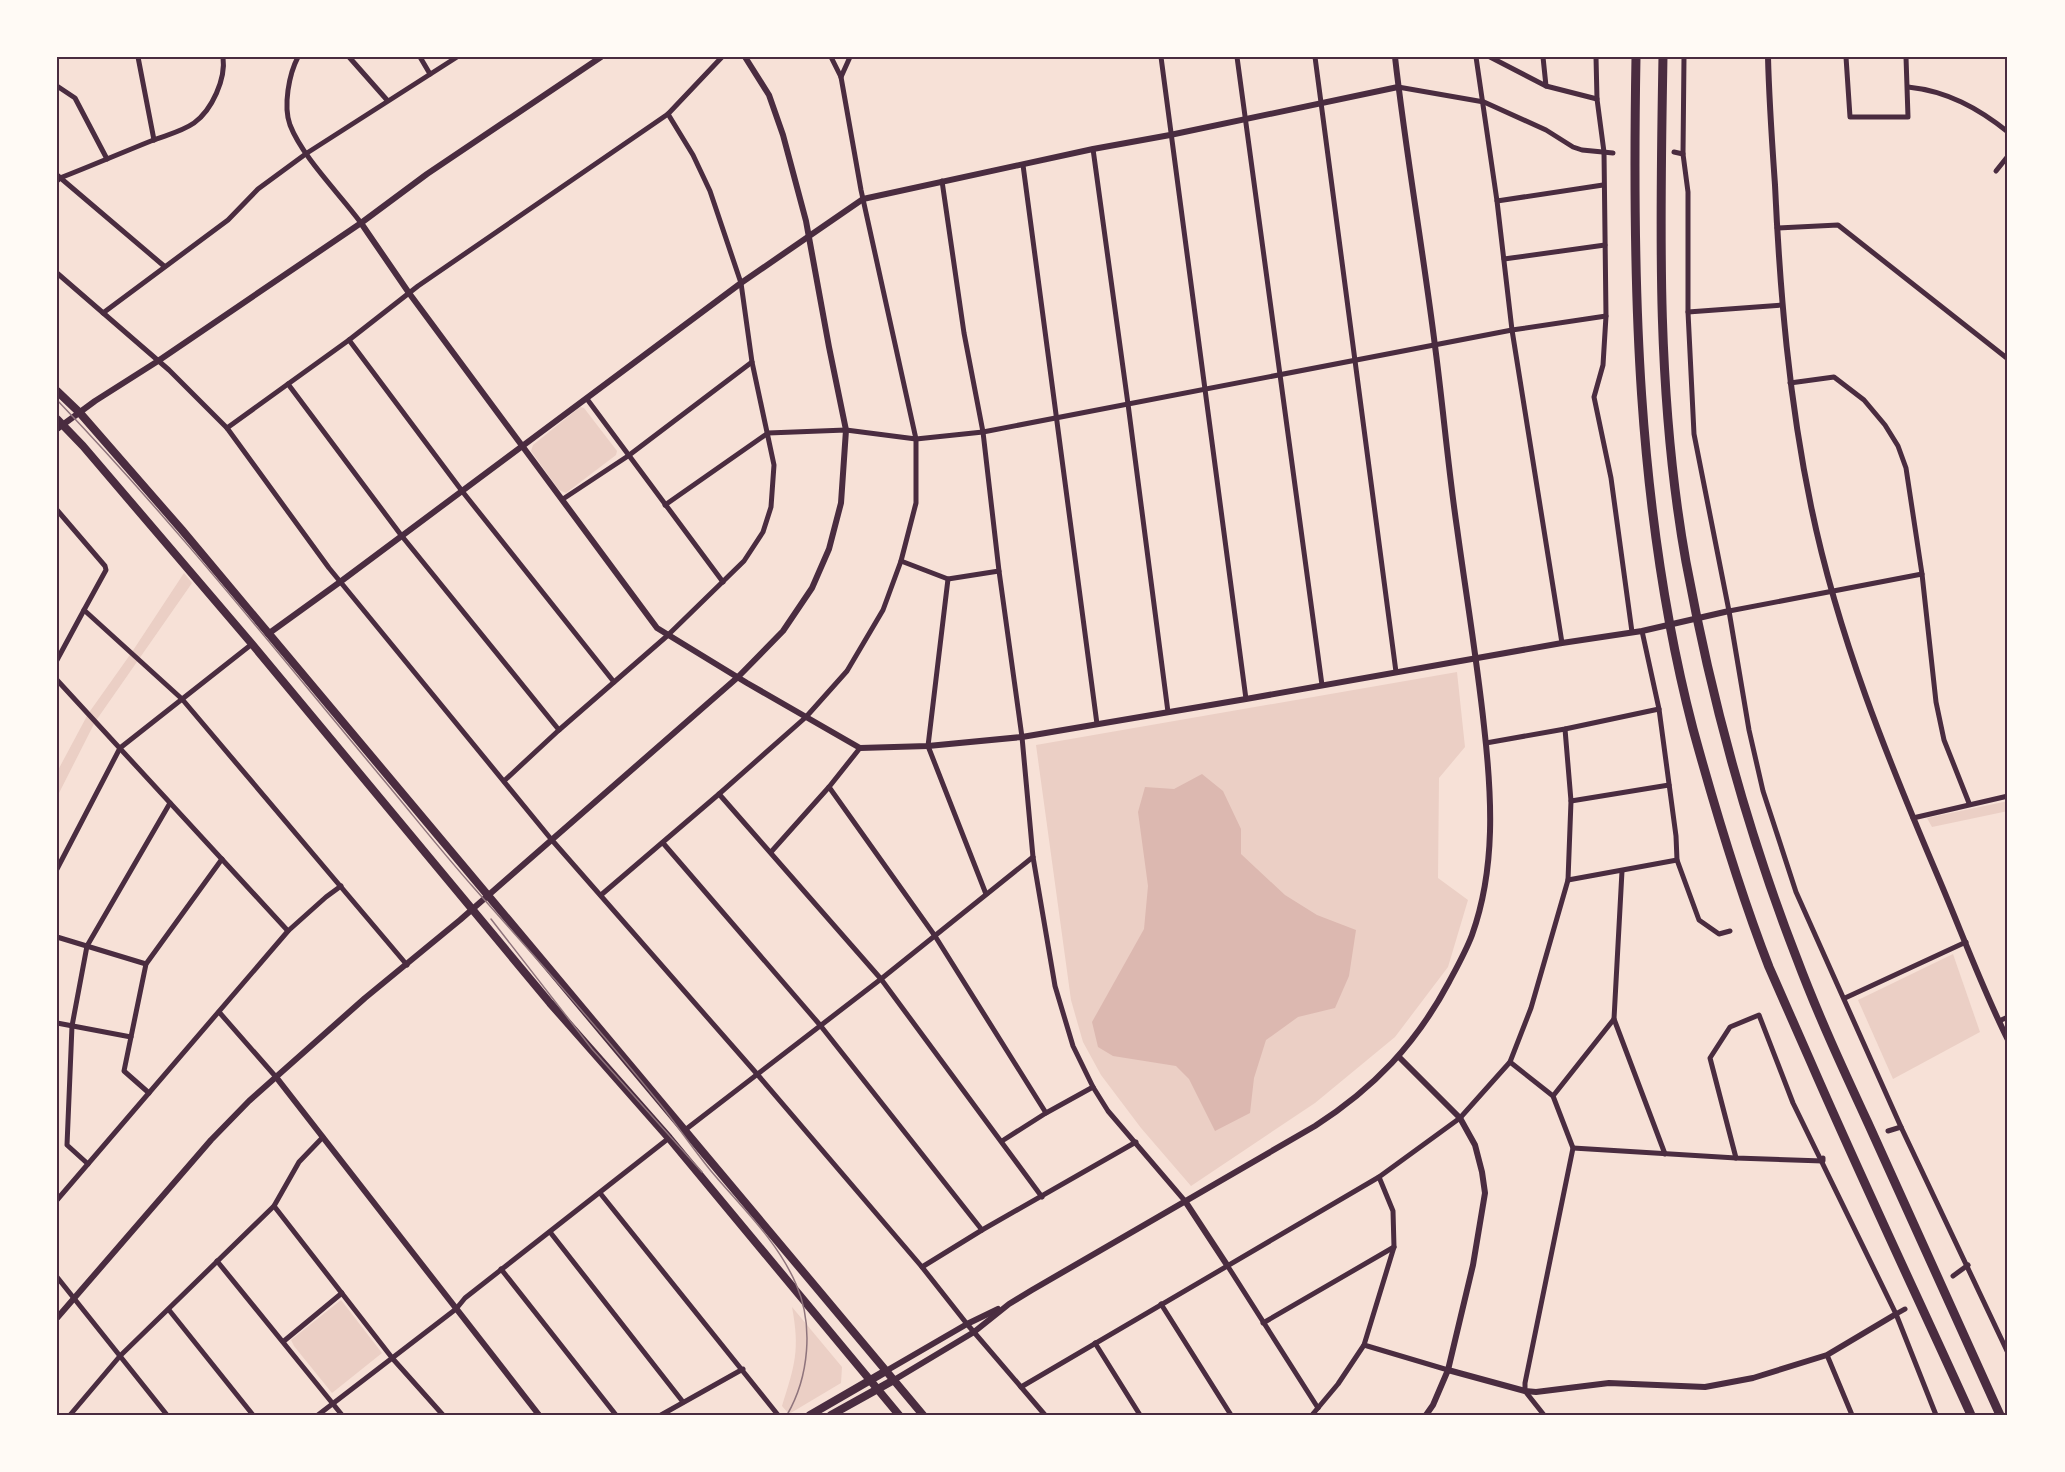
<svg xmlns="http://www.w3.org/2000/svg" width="2065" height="1472" font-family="'Titillium Web',sans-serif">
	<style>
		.green { fill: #ebcfc5 }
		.water { fill: #dcb8b0 }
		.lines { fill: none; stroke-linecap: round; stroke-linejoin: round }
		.minor { stroke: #4a2c40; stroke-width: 5 }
		.tertiary { stroke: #4a2c40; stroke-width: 6 }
		.primary { stroke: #4a2c40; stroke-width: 8 }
		.motorway { stroke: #4a2c40; stroke-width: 9 }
		.tram { stroke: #8f747c; stroke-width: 1.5 }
		.neatline { fill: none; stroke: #4a2c40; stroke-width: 2 }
	</style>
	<rect width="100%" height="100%" fill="#f7e1d7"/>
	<!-- green -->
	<g class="green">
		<polygon points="580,407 584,408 617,451 616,455 566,493 559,490 531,451 533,445"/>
		<polygon points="184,573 192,583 95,722 57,797 57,772 88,714 132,652"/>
		<polygon points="1457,672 1465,747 1439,778 1438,878 1468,900 1448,967 1395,1037 1315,1103 1191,1186 1141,1128 1101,1075 1083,1042 1071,1000 1036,745"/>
		<polygon points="2008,801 2008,811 1932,827 1927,818"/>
		<polygon points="1953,954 1980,1032 1893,1079 1858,1000"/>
		<polygon points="341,1300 382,1353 332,1393 294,1346 291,1340"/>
		<path d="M792,1307L842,1367L841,1383L789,1414L782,1406C795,1365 800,1350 792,1307Z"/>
	</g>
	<!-- water -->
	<polygon class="water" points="1202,774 1223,791 1241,829 1241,854 1285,895 1317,915 1356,930 1349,976 1335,1008 1298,1017 1266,1040 1254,1078 1250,1113 1215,1131 1189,1079 1176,1066 1113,1056 1098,1047 1092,1022 1144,929 1148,886 1138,812 1145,787 1174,789"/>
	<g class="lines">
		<!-- minor -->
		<g class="minor">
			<polyline points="138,57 154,140"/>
			<path d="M298,57C289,74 283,106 290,125C303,158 339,193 361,223"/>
			<polyline points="349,57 387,100"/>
			<polyline points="420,57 430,74"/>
			<polyline points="1161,57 1246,699"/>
			<polyline points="1237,57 1322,685"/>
			<polyline points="1315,57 1396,672"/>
			<polyline points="1476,57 1497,201 1512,330 1562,643"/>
			<polyline points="1490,57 1546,86 1597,99"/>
			<polyline points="1543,57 1546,86"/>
			<polyline points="1596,57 1597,99 1604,152 1606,316 1603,365 1594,397 1611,478 1632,632"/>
			<polyline points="1684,57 1683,154 1688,192 1688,312 1694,434 1729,611 1749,730 1763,791 1796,892 1901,1127"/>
			<polyline points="1846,57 1850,117 1908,117 1906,57"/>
			<polyline points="841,77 850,57"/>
			<polyline points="57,86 75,98 107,159"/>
			<polyline points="1398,87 1484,102 1546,130 1573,147 1582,150 1613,153"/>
			<path d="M1908,87C1947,91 1978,108 2008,132"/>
			<polyline points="1093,149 1128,404 1168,712"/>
			<polyline points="1674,152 1683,154"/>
			<polyline points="1023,165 1097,724"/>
			<polyline points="1996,171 2008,156"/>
			<polyline points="57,175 164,266"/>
			<path d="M57,181L60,178C91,166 121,153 151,141C166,135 181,132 194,123C212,110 226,79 223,57"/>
			<polyline points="942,181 964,333 983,432 999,571 1022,737 1033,857 1055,986 1073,1046 1093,1087 1108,1111 1185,1201"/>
			<polyline points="1497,201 1603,185"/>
			<polyline points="1777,228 1838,225 2008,359"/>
			<polyline points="1504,259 1605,245"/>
			<polyline points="57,273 169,370 227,428 329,568 551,839 757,1074 922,1267 967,1324 1045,1415"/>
			<polyline points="1688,312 1782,305"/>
			<polyline points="103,313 228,220 258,189 307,153 457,57"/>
			<polyline points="349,340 462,491 614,682"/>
			<polyline points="1790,383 1834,377 1864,400 1885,425 1898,446 1906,468 1922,574 1936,702 1944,740 1969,803"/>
			<polyline points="288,384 401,535 559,730"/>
			<polyline points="587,399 723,582"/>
			<polyline points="227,428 349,340 418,286 668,114 722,57"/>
			<polyline points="563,499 628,456 752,362"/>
			<polyline points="665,505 768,433 846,430 916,439 983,432 1512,330 1606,316"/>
			<polyline points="57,510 105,566 106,570 84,610 182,699 407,965"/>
			<polyline points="901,561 948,579 999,571"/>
			<polyline points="948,579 928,746 986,894"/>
			<polyline points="1729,611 1922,574"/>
			<polyline points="1642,631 1659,709 1676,836 1677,860 1699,920 1719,934 1730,931"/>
			<polyline points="57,660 84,610"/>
			<polyline points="57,680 288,931"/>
			<polyline points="1486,743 1565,729 1659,709"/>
			<polyline points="504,781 559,730 667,636 744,561 763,532 771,507 774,465 752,362 741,283 710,191 693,155 668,114"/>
			<polyline points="829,787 935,936 1046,1113"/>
			<polyline points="719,794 881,979 1042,1197"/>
			<polyline points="1571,801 1669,785"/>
			<polyline points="1913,818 2008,796"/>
			<polyline points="663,843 820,1025 982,1230"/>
			<polyline points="771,852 829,787 860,748"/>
			<polyline points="57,869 120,748 252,644"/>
			<polyline points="1568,880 1677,860"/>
			<polyline points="601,895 719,794 806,717 847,671 883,610 901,561 916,503 916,439 861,190 841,77 831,57"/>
			<polyline points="57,937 146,964"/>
			<polyline points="1845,998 1966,942"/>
			<polyline points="219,1012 276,1077"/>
			<polyline points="1614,1019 1665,1154"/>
			<polyline points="1999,1021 2008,1017"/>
			<polyline points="57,1023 131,1037"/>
			<polyline points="1510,1062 1553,1096 1573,1148 1525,1383 1525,1391 1544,1415"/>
			<polyline points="149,1093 124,1071 146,964 222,859"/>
			<polyline points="1553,1096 1614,1019 1622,871"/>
			<polyline points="685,1130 881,979 1033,857"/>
			<polyline points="1888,1131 1901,1127 2008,1353"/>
			<polyline points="1002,1141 1046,1113 1093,1087"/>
			<polyline points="1573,1148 1736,1158 1823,1161 1823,1158"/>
			<polyline points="1736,1158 1710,1058 1730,1027 1759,1015 1793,1103 1896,1314 1936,1415"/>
			<polyline points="88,1164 67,1145 72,1026 87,946 170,803"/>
			<polyline points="600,1193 778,1415"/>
			<polyline points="57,1200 288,931 326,897 341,886"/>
			<polyline points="274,1206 393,1359 443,1415"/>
			<polyline points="550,1232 683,1402"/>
			<polyline points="217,1261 342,1415"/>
			<polyline points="1227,1265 1318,1408"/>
			<polyline points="922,1267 982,1230 1136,1142"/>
			<polyline points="501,1269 616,1415"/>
			<polyline points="1953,1276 1968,1265"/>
			<polyline points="57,1277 167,1415"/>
			<polyline points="1161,1304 1231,1415"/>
			<polyline points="169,1310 253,1415"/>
			<polyline points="1896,1314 1905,1309"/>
			<polyline points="1263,1323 1394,1247"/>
			<polyline points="284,1341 342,1293"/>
			<polyline points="1095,1343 1140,1415"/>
			<polyline points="1364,1345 1448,1370"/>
			<polyline points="1827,1355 1852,1415"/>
			<polyline points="1021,1387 1379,1177 1460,1118 1510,1062 1531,1008 1568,880 1571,801 1565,729"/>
			<polyline points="70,1415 120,1356 274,1206 299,1162 323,1137"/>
			<polyline points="318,1415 456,1309 465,1298 669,1138"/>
			<polyline points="661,1415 743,1369"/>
			<polyline points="1312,1415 1338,1384 1364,1345 1394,1247 1393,1211 1379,1177"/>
		</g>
		<!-- tertiary -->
		<g class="tertiary">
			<path d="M1768,57C1769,100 1772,142 1775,185C1780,293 1789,400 1811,506C1838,637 1887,757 1939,879C1962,933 1982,988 2008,1040"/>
			<polyline points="361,223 409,293 657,628 747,683 860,748 928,746 1022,737 1246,699 1562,643 1642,631 1729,611"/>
			<polyline points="57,429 95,401 158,361 361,223 427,174 601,57"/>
			<polyline points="268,634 340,582 741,283 863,199 1093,149 1170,135 1398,87"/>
			<polyline points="1399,1057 1460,1118 1475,1145 1482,1172 1485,1193 1473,1265 1448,1370 1433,1405 1426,1415"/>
			<polyline points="276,1077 539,1415"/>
			<polyline points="1185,1201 1227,1265"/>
			<polyline points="57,1318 211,1140 249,1101 365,998 460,920 738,677 783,631 812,588 829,549 841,503 846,430 829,347 806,221 783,135 769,95 745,57"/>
			<polyline points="1448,1370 1525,1391 1536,1392 1609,1383 1705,1387 1753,1378 1827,1355 1896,1314"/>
			<polyline points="886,1371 967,1324 998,1309"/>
			<path d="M894,1380L974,1332L1009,1304L1032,1290L1315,1126C1374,1088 1416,1044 1449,982C1457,967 1466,951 1472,935C1496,868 1492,796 1484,726C1477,660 1466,594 1457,528C1448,467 1443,406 1435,346C1423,250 1406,154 1395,57"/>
		</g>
		<!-- primary -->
		<g class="primary">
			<polyline points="57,391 80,413 182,530 923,1415"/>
			<polyline points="57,419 83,446 252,644 550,1003 669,1138 899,1415"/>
			<polyline points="810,1415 886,1371"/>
			<polyline points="831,1415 894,1380"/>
		</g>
		<!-- motorway -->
		<g class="motorway">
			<path d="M1636,57C1632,282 1636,510 1693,729C1715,809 1739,890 1769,967C1782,997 1796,1028 1809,1058C1861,1178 1917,1296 1971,1415"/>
			<path d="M1663,57C1660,225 1656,396 1686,562C1711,697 1747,831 1797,959C1818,1015 1843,1069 1868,1123C1912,1220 1956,1317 2000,1415"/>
		</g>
		<!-- tram -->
		<g class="tram">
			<path d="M57,400C172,520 276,651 382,778C413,815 442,852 474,888C537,959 600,1030 660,1104C677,1125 693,1149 711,1171C741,1207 777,1240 796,1284C814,1325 809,1377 787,1415"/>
			<polyline points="491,919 592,1049 702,1172"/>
		</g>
	</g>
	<!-- border -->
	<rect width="2065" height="1472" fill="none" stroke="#fffaf5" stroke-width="117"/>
	<rect x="58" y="58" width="1948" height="1356" class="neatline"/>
</svg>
